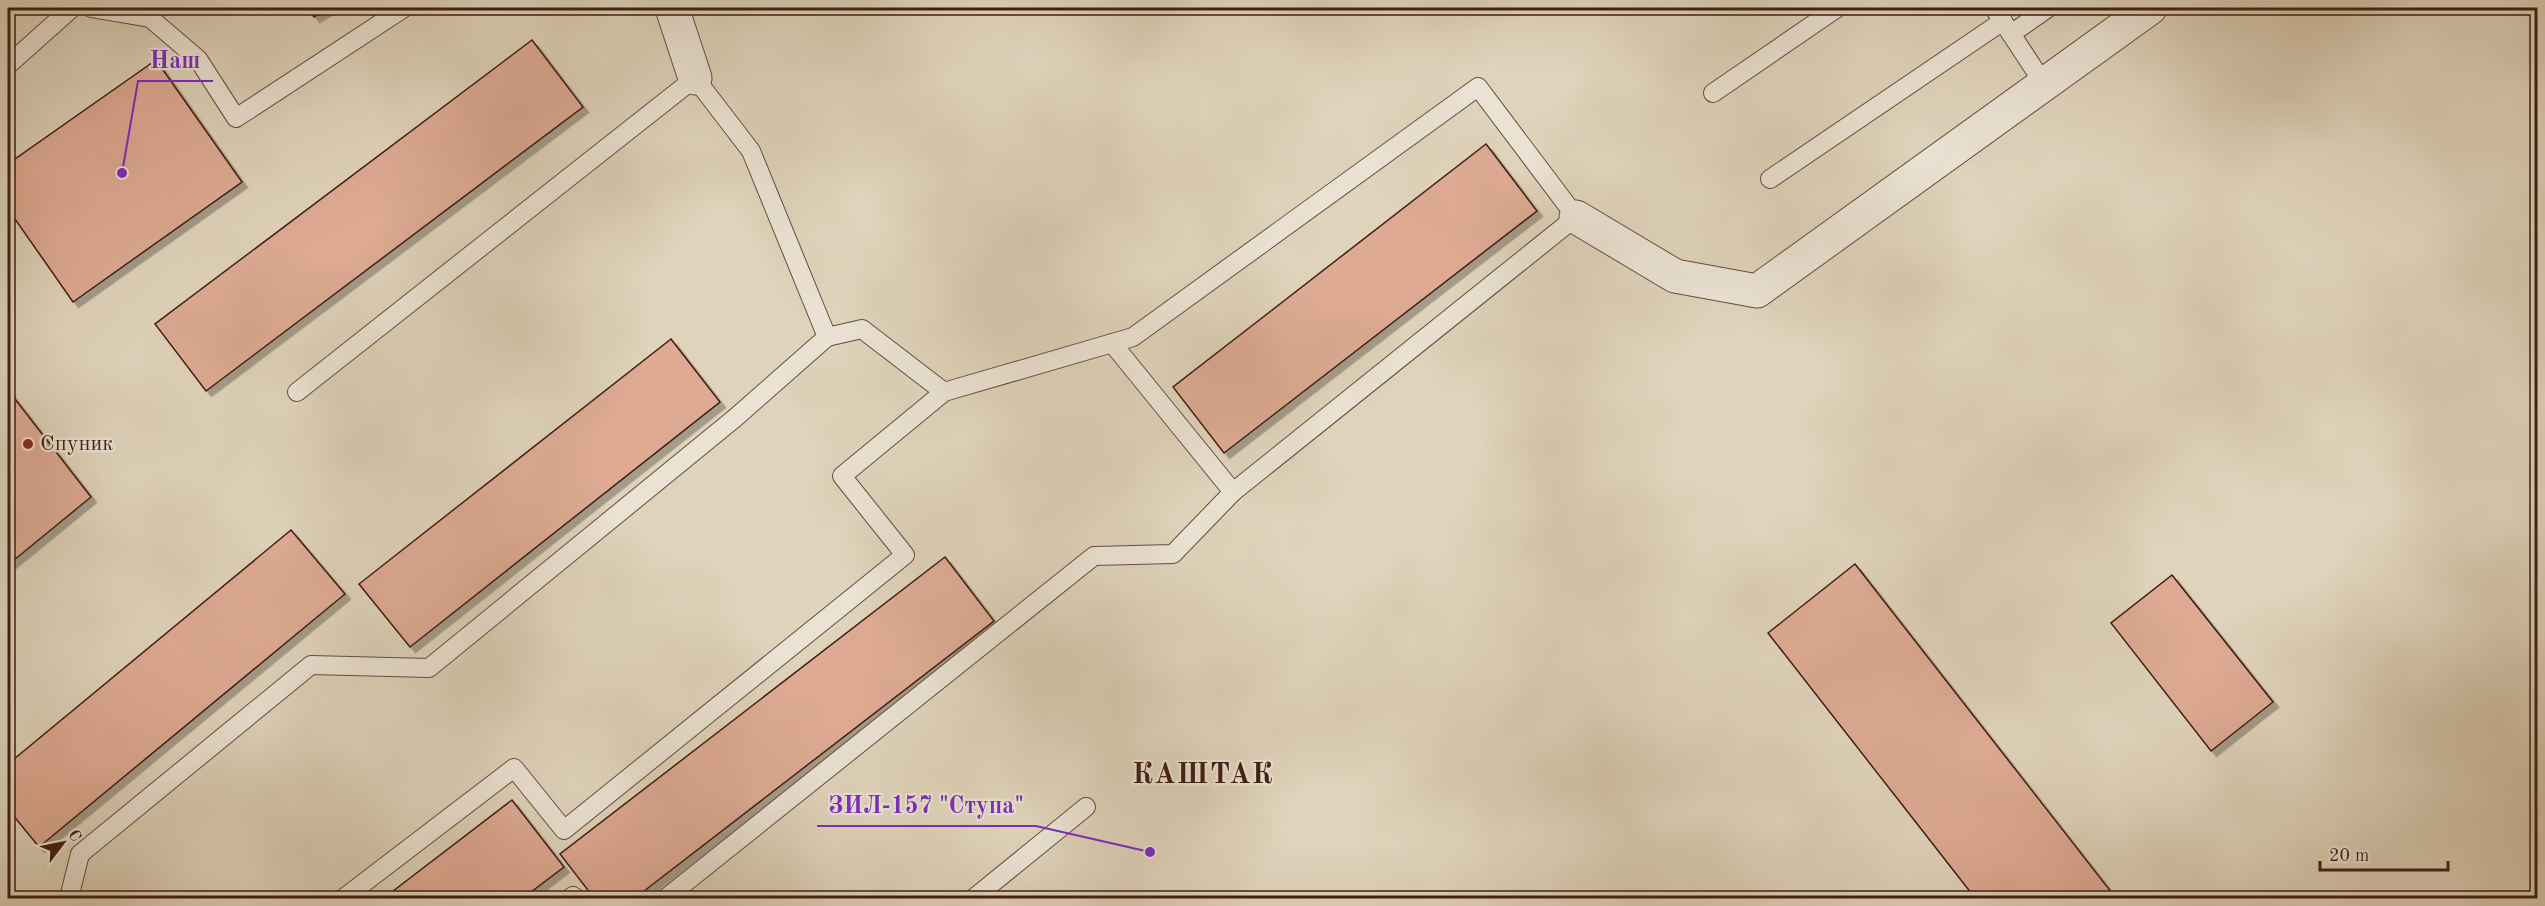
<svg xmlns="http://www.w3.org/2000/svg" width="2545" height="906" font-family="'Old Standard TT',serif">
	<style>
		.building { fill: #deaa94; stroke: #3f1e13; stroke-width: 1.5; filter: url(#shadow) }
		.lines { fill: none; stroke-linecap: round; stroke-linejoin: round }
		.lane-casing { stroke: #674b3d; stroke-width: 20 }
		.street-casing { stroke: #674b3d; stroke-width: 35 }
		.lane { stroke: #eae2d3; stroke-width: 18 }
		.street { stroke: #eae2d3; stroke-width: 33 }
		.poi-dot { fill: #8f2418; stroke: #eae2d3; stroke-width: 2 }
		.labels { text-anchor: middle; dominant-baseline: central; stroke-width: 4.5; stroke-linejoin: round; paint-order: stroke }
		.poi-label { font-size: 22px; fill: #3f1e13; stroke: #eae2d3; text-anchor: start }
		.district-label { font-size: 28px; font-weight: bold; letter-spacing: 1.5px; fill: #3f1e13; stroke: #eae2d3 }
		.leader { fill: none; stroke: #7b2cbf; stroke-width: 2 }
		.callout-dot { fill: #7b2cbf; stroke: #eae2d3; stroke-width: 2 }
		.callout-label { font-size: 24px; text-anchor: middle; font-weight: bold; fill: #7b2cbf; stroke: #eae2d3; stroke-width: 4.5; stroke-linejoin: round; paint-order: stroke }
	</style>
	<defs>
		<filter id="shadow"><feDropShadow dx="5.5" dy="5.5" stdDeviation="0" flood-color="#0004"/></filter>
	</defs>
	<rect width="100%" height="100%" fill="#dfd3bb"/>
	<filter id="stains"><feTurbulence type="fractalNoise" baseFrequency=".00333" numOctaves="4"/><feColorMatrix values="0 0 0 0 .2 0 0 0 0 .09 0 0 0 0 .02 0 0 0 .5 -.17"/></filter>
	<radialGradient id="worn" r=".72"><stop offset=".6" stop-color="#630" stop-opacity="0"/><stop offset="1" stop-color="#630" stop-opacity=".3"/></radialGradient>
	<!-- building -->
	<g class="building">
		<polygon points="308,8 330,8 314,17"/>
		<polygon points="532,40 583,107 206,391 155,324"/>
		<polygon points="156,60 242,182 73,302 8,209 8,164"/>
		<polygon points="1486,144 1537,211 1224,453 1173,387"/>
		<polygon points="671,339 720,402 410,647 359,584"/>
		<polygon points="8,390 91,497 8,565"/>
		<polygon points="291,530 345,594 39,847 8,809 8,764"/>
		<polygon points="945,557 994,621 635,898 594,898 560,854"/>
		<polygon points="1855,564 2112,893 2105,898 1975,898 1768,633"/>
		<polygon points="2172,575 2273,702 2211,751 2111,623"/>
		<polygon points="512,800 564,867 523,898 384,898"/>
	</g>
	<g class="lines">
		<!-- lane casing -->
		<g class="lane-casing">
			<g id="lane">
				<polyline points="91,8 150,18 198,59 236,118 404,8"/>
				<polyline points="1994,8 2044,84"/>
				<polyline points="2011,34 2048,8"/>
				<polyline points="8,65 72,8"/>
				<polyline points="1713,93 1837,8"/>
				<polyline points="1770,179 2003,21"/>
				<polyline points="827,337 862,329 944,392 1133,337 1478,87 1576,217 1233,492"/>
				<polyline points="69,898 80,854 311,665 429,668 735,418 827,337 751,151 695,78 297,392"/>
				<polyline points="344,898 514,768 564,830 905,555 842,476 944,392"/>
				<polyline points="570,898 573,896 576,898"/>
				<polyline points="666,898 1094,556 1173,554 1233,492 1112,343"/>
				<polyline points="974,898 1086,807"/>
			</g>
		</g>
		<!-- street casing -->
		<g class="street-casing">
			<g id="street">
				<polyline points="672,8 695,78"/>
				<polyline points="1576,217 1675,276 1757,291 2150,8"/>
			</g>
		</g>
		<!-- lane -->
		<use href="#lane" class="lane"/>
		<!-- street -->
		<use href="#street" class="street"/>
	</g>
	<!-- markers -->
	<circle class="poi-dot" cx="28" cy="444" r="6"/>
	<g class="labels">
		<!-- poi labels -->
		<g class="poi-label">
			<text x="40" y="444">Спуник</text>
		</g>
		<!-- district labels -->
		<g class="district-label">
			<text x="1203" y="776">КАШТАК</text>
		</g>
	</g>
	<!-- callouts -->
	<path class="leader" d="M122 173L138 81H213M1150 852L1036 826H817"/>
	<g class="callout-dot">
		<circle cx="122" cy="173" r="6"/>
		<circle cx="1150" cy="852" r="6"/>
	</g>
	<g class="callout-label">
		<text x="175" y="68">Наш</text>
		<text x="926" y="813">ЗИЛ-157 "Ступа"</text>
	</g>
	<!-- margin -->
	<rect width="2545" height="906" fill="none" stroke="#dfd3bb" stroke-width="30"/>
	<rect x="9" y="9" width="2527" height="888" fill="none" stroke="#3f1e13" stroke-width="3"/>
	<rect x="15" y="15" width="2515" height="876" fill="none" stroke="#3f1e13" stroke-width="1.5"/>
	<!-- north arrow -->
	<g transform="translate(63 843) rotate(58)" stroke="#eae2d3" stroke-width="4.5" paint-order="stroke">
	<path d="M0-4.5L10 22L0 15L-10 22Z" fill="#3f1e13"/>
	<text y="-9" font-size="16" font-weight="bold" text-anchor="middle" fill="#3f1e13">С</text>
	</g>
	<!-- scale -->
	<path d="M2320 861v9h128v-9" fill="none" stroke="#3f1e13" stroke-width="3"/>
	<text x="2329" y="861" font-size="18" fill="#3f1e13" stroke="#eae2d3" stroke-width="4.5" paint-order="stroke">20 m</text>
	<rect width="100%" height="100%" filter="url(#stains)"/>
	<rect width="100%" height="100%" fill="url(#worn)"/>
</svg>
